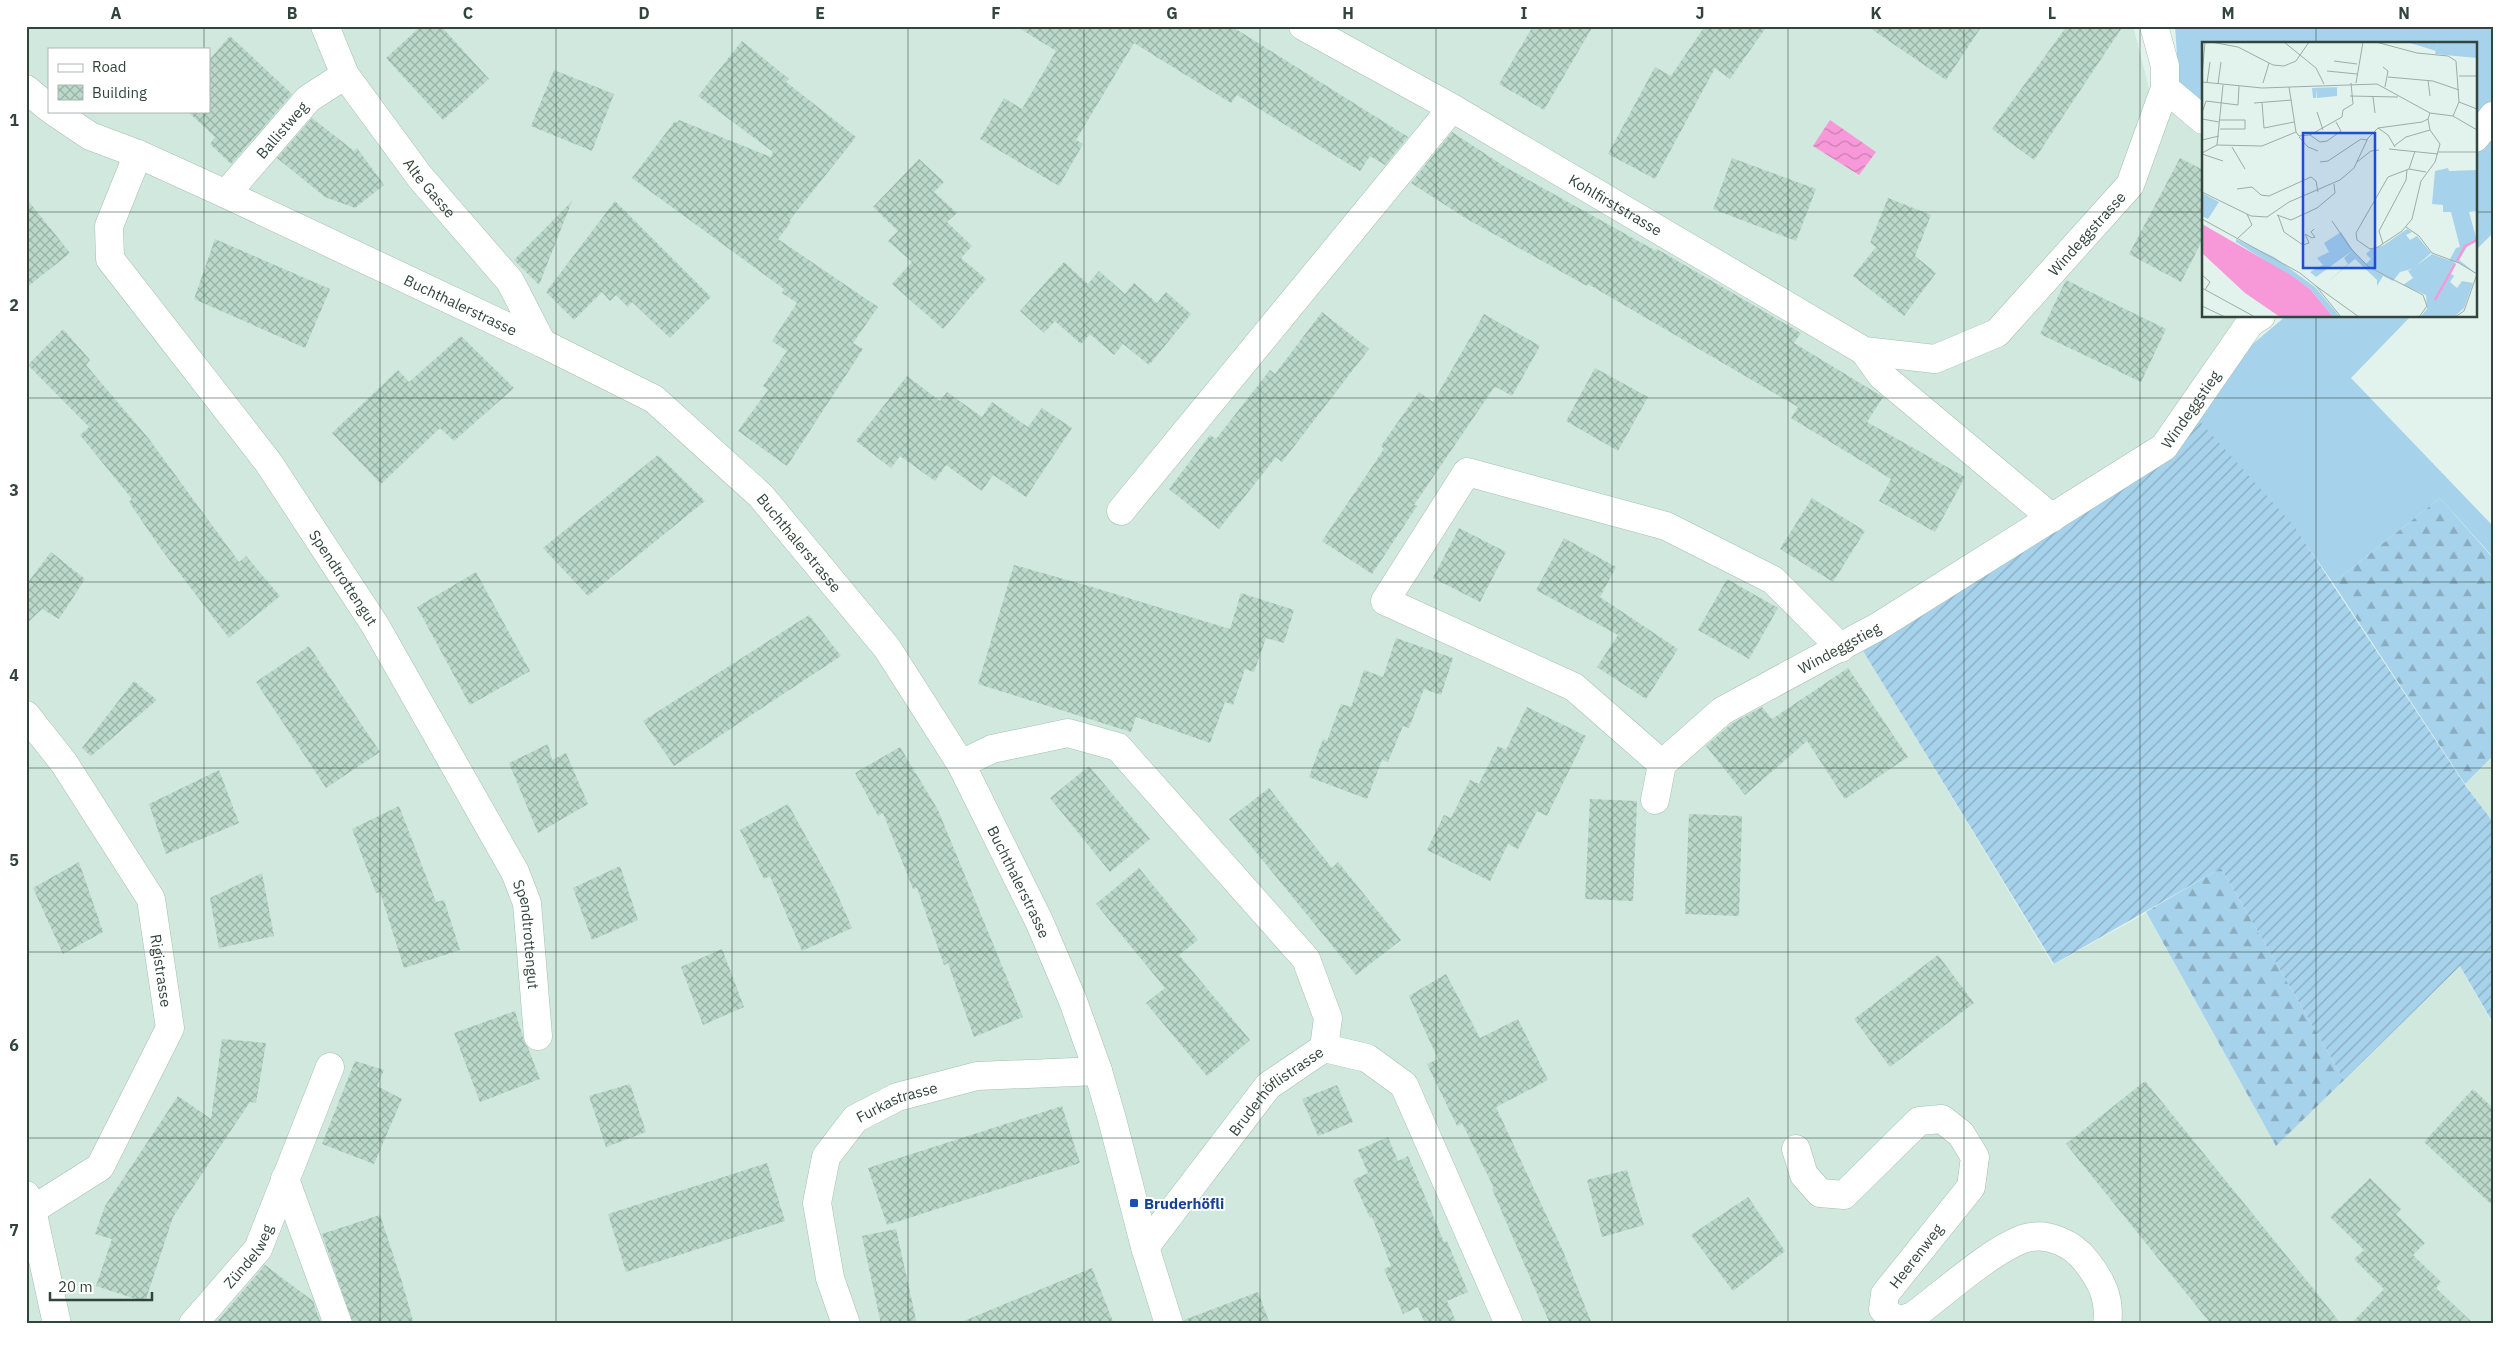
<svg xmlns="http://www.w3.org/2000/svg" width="2519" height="1350" font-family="'IBM Plex Sans',sans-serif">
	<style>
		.residential { fill: #d0e8de; fill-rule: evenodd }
		.grass { fill: #a7d2ec }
		.forest { fill: url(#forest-firs) }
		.garden { fill: url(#garden-furrows) }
		.water { fill: url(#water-waves) }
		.building { fill: url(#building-cross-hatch) }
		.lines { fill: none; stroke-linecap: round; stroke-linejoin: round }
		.minor-casing { stroke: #a4bfb4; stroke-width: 29 }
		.minor { stroke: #fff; stroke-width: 28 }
		.grid { fill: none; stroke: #32453c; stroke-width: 1; stroke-opacity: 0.55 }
		.transit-dot { fill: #1a4fb4; stroke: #fff; stroke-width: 2 }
		.labels { text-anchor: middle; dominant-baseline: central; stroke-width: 4; stroke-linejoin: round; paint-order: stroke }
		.street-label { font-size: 15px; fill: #32453c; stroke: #fff }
		.transit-label { font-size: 15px; font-weight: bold; fill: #164399; stroke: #fff; text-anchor: start }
		.inset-river { fill: none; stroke: #f798d8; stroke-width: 2.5 }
		.inset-road { fill: none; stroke: #9cada6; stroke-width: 1 }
		.view { fill: #1d4ed8; fill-opacity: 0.15; stroke: #1d4ed8; stroke-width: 2.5 }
		.inset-edge { fill: none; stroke: #32453c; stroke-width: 2.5 }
		.neatline { fill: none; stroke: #32453c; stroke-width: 2 }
		.grid-label { font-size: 16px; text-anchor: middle; font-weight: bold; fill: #32453c }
	</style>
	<defs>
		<pattern id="forest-firs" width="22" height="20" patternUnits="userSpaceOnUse" patternTransform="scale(1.25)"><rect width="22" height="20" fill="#a7d2ec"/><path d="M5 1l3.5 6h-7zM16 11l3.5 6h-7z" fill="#89acc0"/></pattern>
		<pattern id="garden-furrows" width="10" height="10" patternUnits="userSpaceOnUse" patternTransform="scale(1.25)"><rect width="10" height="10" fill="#a7d2ec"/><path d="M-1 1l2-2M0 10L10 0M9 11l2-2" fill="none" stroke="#89acc0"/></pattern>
		<pattern id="water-waves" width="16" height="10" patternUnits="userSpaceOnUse" patternTransform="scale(1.25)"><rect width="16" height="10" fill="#f798d8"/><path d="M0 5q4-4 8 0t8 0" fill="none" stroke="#c97eb0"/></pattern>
		<pattern id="building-cross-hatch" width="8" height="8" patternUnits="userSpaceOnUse" patternTransform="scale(1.25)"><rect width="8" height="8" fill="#bad9ca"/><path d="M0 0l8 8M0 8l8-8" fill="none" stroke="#98b2a5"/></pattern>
	</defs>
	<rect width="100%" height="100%" fill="#e2f3ed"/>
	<!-- residential -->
	<g class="residential">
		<path d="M26,26H2133L2149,88L2203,129V316H2272L2162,446L1852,632L2053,965L2146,913L2276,1146L2460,966L2493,1025V1324H26ZM49,49H209V111H49Z"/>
		<polygon points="2493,757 2493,822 2465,784"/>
	</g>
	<!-- grass -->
	<g class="grass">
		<polygon points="2175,26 2493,26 2493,233 2475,251 2475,44 2203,44 2203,105 2179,84"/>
		<polygon points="2286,316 2411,316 2351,378 2493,526 2493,557 2440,498 2333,583 2294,527 2195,417 2242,353"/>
	</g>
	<!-- forest -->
	<g class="forest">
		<polygon points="2440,498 2493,558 2493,756 2465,784 2333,583"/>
		<polygon points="2221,868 2344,1080 2276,1146 2146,912"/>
	</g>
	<!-- garden -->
	<polygon class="garden" points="2195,416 2294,526 2465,785 2493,822 2493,1023 2460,966 2344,1080 2221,868 2054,964 1857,641 2154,470"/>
	<!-- water -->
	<polygon class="water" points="1830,120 1876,152 1859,175 1813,146"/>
	<!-- building -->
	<g class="building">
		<polygon points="421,26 441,26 489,79 443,120 386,58"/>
		<polygon points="1016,26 1231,26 1408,137 1385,165 1370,156 1360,171 1237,95 1231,103 1134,43 1076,140 1083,144 1059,186 980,139 1004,98 1022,109 1056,51"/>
		<polygon points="1533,26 1593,26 1544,110 1499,84"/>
		<polygon points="1705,26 1767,26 1730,79 1715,68 1655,179 1608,154 1655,67 1671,76"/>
		<polygon points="1867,26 1982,26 1946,80"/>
		<polygon points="2067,26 2123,26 2034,160 1992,129"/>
		<polygon points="230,36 292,94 231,164 210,144 215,137 187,111 209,111 209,60"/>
		<polygon points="742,41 789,79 786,82 856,137 789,221 791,222 778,239 878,307 853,343 863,349 787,466 738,431 768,390 763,386 787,351 772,341 797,303 782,293 784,289 632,178 675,121 677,123 679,120 771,157 773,152 698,96"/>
		<polygon points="554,70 614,94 592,151 531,126"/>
		<polygon points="312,118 354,151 357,148 384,185 355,208 325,197 277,158"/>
		<polygon points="1452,132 1507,168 1656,251 1657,249 1801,333 1794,343 1883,397 1867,422 1965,477 1935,532 1879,501 1891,479 1791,418 1798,407 1588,284 1587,286 1467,219 1411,183"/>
		<polygon points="1732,158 1816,189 1796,241 1713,209"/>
		<polygon points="2180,158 2203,170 2203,239 2181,282 2129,254"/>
		<polygon points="919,159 944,182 934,192 957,213 947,222 972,246 961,258 986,279 943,329 892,284 912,262 888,241 898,231 873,207"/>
		<polygon points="26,198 70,253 26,288"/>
		<polygon points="1888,198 1931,215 1915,256 1936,273 1904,316 1853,276 1876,247 1870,243"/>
		<polygon points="572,201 539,285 514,260"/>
		<polygon points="615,201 711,297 670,338 632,302 628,307 616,295 610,301 602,292 574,320 546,292"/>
		<polygon points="215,239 330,289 305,348 194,299"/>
		<polygon points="1064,262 1088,284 1099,271 1125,294 1134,283 1157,303 1166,292 1191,314 1149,365 1123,344 1114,355 1090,334 1081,344 1055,321 1044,333 1020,311"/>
		<polygon points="2066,280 2166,329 2141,382 2040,334"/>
		<polygon points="1322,312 1369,349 1282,462 1276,457 1219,529 1169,489 1210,435 1216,439 1270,370 1275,374"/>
		<polygon points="1484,314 1540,346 1512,396 1496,387 1493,389 1414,505 1417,506 1372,574 1322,541 1384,449 1381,446 1419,392 1433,402"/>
		<polygon points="63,329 90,360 86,365 149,439 239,562 246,556 280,596 229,638 161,549 129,502 132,499 80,435 89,427 28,365"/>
		<polygon points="461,336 514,388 454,441 440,428 381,484 332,433 398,370 409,382"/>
		<polygon points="1595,368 1648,397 1618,451 1566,421"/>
		<polygon points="907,376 940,401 947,392 982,417 992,402 1028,427 1042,408 1072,428 1026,497 993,475 982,491 946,465 935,481 900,456 891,468 856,441"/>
		<polygon points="658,455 705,501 588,596 543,548"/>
		<polygon points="1812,498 1865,531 1833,582 1780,549"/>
		<polygon points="1459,528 1506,552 1480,602 1433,578"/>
		<polygon points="1564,538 1616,567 1600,597 1678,649 1646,699 1597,667 1618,635 1536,590"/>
		<polygon points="51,552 85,579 59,619 42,609 26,624 26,585"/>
		<polygon points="1014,565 1092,587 1230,629 1241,593 1294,610 1284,643 1266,638 1254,672 1245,669 1233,705 1225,702 1210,743 1136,717 1131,732 978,684"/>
		<polygon points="476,572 530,671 470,705 417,607"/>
		<polygon points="1727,579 1778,608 1749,659 1698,630"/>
		<polygon points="809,615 841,656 674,766 643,721"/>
		<polygon points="1396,638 1453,658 1441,695 1424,689 1409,728 1403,726 1388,762 1382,760 1367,799 1309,777 1323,739 1327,741 1341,704 1351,707 1364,670 1383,677"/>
		<polygon points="309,646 380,752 326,788 256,682"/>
		<polygon points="1848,668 1908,757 1845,799 1807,741 1745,795 1706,746 1731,724 1762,707 1772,719"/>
		<polygon points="134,681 157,700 91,756 82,748"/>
		<polygon points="1527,707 1586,736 1547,816 1537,811 1518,849 1508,844 1490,881 1427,850 1444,815 1451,818 1470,780 1479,784 1498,746 1506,750"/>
		<polygon points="548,744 552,760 566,753 588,804 538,833 509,763"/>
		<polygon points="900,747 938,810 1023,1017 974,1037 948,963 944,965 917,888 913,889 883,813 878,816 855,773"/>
		<polygon points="1089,766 1150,839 1110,872 1050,798"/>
		<polygon points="219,770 239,823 166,854 149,804"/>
		<polygon points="1269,788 1332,868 1338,862 1401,940 1356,975 1229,819"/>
		<polygon points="1590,799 1637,801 1633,901 1585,899"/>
		<polygon points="788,804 835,889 852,928 802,951 770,876 764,879 740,830"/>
		<polygon points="399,806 436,902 444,900 460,950 404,968 380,892 376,893 352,829"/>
		<polygon points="1689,814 1742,816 1739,916 1685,914"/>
		<polygon points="79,862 103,932 63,954 33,888"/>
		<polygon points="620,866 638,920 592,940 573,888"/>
		<polygon points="1139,868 1198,940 1179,955 1250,1040 1207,1076 1146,1003 1165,988 1096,904"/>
		<polygon points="262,873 274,936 219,948 210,898"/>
		<polygon points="722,949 744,1007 703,1025 681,967"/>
		<polygon points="1938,955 1974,1003 1890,1067 1854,1019"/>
		<polygon points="1446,974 1480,1038 1518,1019 1548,1080 1496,1107 1563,1251 1592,1324 1550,1324 1492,1189 1494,1188 1462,1123 1457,1126 1427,1064 1438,1059 1409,996"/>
		<polygon points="515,1011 525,1044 528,1048 540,1079 480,1102 454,1033"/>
		<polygon points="222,1039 266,1043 256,1103 250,1102 173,1217 145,1302 96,1286 112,1239 95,1234 105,1206 178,1096 211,1119"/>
		<polygon points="355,1061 384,1070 377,1086 402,1099 374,1164 322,1144"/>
		<polygon points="2145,1081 2316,1292 2341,1324 2211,1324 2066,1144"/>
		<polygon points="630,1084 646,1132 606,1147 589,1096"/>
		<polygon points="1337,1085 1353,1122 1318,1136 1302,1099"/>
		<polygon points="2473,1089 2493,1108 2493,1206 2424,1142"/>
		<polygon points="1062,1106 1080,1163 887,1225 868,1168"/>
		<polygon points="1388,1137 1398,1161 1408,1156 1444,1242 1447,1241 1468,1292 1447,1301 1457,1324 1425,1324 1418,1307 1403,1314 1384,1269 1391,1266 1372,1217 1370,1218 1353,1180 1368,1173 1358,1150"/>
		<polygon points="767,1163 785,1221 626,1272 608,1214"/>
		<polygon points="1627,1170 1644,1225 1602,1237 1587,1180"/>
		<polygon points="2370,1178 2401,1209 2396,1214 2425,1243 2413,1255 2441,1282 2436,1288 2474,1324 2351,1324 2384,1289 2354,1259 2364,1250 2330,1217"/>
		<polygon points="1748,1197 1785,1251 1733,1291 1691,1235"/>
		<polygon points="380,1215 402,1282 414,1324 353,1324 322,1234"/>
		<polygon points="896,1229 917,1324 881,1324 862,1236"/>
		<polygon points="265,1265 313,1301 321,1324 215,1324"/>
		<polygon points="1092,1268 1114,1324 959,1324 959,1323"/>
		<polygon points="1258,1292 1270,1324 1184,1324 1184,1320"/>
	</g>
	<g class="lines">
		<!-- minor casing -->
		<g class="minor-casing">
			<g id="minor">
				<path id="s1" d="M325,26L345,75L420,177L510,281L542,343"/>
				<path id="s2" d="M1303,26L1452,108L1864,351L1935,359L1997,333L2130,185L2165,88V66L2154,26"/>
				<polyline points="2165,88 2203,120"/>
				<polyline points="26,89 49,108"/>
				<path id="s3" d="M53,111L90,136L138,154L226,194L542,343L654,399L761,496L887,648L961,764L1039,921L1073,1001L1098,1071L1112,1119L1145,1247L1169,1324"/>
				<polyline points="2475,138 2493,116"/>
				<path id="s4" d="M138,154L109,226L110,259L268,462L375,625L515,872L527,903L538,1036"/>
				<path id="s5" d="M226,194L308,99L345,75"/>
				<polyline points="1864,351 1882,376 2052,518"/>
				<polyline points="1121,511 1452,108"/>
				<path id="s6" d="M26,715L64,763L151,899L170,1028L100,1167L32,1210"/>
				<polyline points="961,764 992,749 1068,733 1118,747 1306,959 1328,1018 1324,1048"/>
				<polyline points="1662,764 1574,687 1385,601 1467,472 1666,526 1773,580 1841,648"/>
				<path id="s7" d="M1655,800L1662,764L1722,711L1879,626L2164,447L2250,323L2261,316"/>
				<path d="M1796,1149L1804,1175L1820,1193L1844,1195L1919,1121L1942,1119L1961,1134L1975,1157L1971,1187L1885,1294L1883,1309L1897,1321L1913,1316C1942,1295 1993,1248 2026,1238C2048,1232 2073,1244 2086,1261C2101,1280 2111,1299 2107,1324"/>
				<polyline points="285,1179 338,1324"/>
				<polyline points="26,1195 32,1210 57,1324"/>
				<path id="s8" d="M1145,1247L1268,1086L1324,1048L1367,1058L1404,1085L1509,1324"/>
				<path id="s9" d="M193,1324L258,1249L330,1067"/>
				<path id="s10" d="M846,1324L830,1278L817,1203L826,1157L855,1119L897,1097L977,1076L1098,1071"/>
			</g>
		</g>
		<!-- minor -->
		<use href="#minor" class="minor"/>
	</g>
	<!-- grid -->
	<path class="grid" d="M204,26V49M380,26V1324M556,26V1324M732,26V1324M908,26V1324M1084,26V1324M1260,26V1324M1436,26V1324M1612,26V1324M1788,26V1324M1964,26V1324M2140,26V1324M2316,26V44M204,111V1324M26,212H2203M2475,212H2493M2316,316V1324M26,398H2493M26,582H2493M26,768H2493M26,952H2493M26,1138H2493"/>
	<!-- markers -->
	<rect class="transit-dot" x="1129" y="1198" width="10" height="10" rx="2.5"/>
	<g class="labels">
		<!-- street labels -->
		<g class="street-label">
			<text stroke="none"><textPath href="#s5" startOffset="85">Ballistweg</textPath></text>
			<text stroke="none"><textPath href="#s1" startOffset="194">Alte Gasse</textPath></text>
			<text stroke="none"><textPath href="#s2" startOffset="360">Kohlfirststrasse</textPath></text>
			<text stroke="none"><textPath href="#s2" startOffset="921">Windeggstrasse</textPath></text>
			<text stroke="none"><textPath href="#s3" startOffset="452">Buchthalerstrasse</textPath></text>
			<text stroke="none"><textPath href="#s7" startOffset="678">Windeggstieg</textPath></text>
			<text stroke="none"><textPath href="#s3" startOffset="872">Buchthalerstrasse</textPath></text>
			<text stroke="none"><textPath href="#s4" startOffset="506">Spendtrottengut</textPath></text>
			<text stroke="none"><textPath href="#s7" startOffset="250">Windeggstieg</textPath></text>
			<text stroke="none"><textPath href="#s3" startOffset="1278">Buchthalerstrasse</textPath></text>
			<text stroke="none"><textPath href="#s4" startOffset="911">Spendtrottengut</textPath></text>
			<text stroke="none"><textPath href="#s6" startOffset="295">Rigistrasse</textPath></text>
			<text stroke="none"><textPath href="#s8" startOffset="205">Bruderhöflistrasse</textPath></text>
			<text stroke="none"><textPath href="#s10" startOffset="265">Furkastrasse</textPath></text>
			<text stroke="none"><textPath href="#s9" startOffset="88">Zündelweg</textPath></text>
			<text transform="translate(1916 1256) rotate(-52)">Heerenweg</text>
		</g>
		<!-- transit labels -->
		<g class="transit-label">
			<text x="1144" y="1203">Bruderhöfli</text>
		</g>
	</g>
	<!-- overview -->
	<g transform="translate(2202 42)">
		<rect width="275" height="275" fill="#e2f3ed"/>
		<path d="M236,0H275V16L233,12ZM135,45V54L115,56L114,47V56H111L110,46L138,45ZM246,126L247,129L275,128V169L267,170L275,199L265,205L257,218L275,232L256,220L247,219L254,206L258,205L249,170H241V163L230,162L233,129ZM205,187L210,190L204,193L208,198L215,194L229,211L214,224L230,212L254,221L248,231L252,234L248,240L255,246L260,239L271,241L262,266L252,275H218L225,267L224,253L201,243L211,236L206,229L210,227L198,230L191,239L181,234L175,244V238L153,217L123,242L146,222L142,216L151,208L164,222L169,217L164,212L169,207L182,203Z" fill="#a7d2ec"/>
		<path d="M205,0H236L234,9Z" fill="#a7d2ec"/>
		<path d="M0,151L17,160L6,177L0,174ZM34,197L72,215L113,245L138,275H131L108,247L34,200Z" fill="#a7d2ec"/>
		<path d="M139,190L151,208L114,235L108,230L121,223L115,216L127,210L122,201Z" fill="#a7d2ec"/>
		<path d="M0,182L87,232L108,247L131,275H78L43,251L0,211Z" fill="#f798d8"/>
		<path class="inset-river" d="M0,193L69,238L115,275M255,219L263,204L275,198M233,258L253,222"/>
		<path class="inset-road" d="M9,0L36,5L71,23L82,24L94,19L107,0M82,0L114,26L122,42M174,0L215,11L246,14L254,19L257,60L251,74M132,19L155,22M181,25L186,29L183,45M125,29L155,32M0,34L3,0M257,34H275M186,35L231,39L257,48M226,38L228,54M0,40L60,46L175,42L228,71L251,74L275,88M5,41L8,20M61,41L67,21M154,41L161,0M16,42L19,20M87,45L94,90M148,54L196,55M171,55L173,71M257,60L275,67M52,61L90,58M60,61L62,86L92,80M115,70L121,88M0,71L4,59L36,63L37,44M0,77L17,80M18,78H43V87H18M176,86L186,93L193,105M94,90L97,94L108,93L140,75L141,68L151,62L149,41M108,93L118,100L125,99L139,89L134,80M97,95L106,105L116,109M0,98L17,94M15,103L60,104L94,90M15,103L21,43M192,104L204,95L228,88M30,105L43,127M187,107L236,112M236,110H275M0,111L15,103M0,112L21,119M118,120L126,119L159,97L165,98M155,120L169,109L177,108M207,127L213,109M224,130L207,127L186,135L154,191L155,198L168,207L176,205L200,189L210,177L219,139L233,120L238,102L228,88L226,77M35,147L50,145L59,153L67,154L109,135L114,139L116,150M0,150L49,174L65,175L87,160L138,138L152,126L166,96L176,86L220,80L226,77L228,71M75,173L89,178L115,166L133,151L132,142M76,173L82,190L101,203L107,201L103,192L110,196L113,195L109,190L112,187M0,177L98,231L114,244L139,275M130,179L149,207L167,225L221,253L225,264L217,275M204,185L217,194L230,211L257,221L275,232L262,269L253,275M36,196L50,183L45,172M181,202L177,189L204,138L205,128M0,233L8,240L3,248M114,244L157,275M0,246L53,275M0,264L23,275"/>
		<path class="view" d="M101,91H173V226H101Z"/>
		<rect width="275" height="275" class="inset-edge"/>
	</g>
	<!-- border -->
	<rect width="2519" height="1350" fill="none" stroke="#ffffff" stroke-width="55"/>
	<!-- legend -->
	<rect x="48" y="48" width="162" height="65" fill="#ffffff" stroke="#adb5b1"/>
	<rect x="58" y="64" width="25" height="8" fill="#ffffff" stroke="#adb5b1"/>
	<text x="92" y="72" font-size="15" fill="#32453c">Road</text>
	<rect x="58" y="85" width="25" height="15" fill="url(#building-cross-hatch)" stroke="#adb5b1"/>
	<text x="92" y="98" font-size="15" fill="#32453c">Building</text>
	<!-- scale -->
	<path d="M50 1292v8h102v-8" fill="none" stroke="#32453c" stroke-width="2.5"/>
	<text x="58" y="1292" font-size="15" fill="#32453c" stroke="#ffffff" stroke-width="4" paint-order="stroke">20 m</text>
	<rect x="28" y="28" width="2464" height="1294" class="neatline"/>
	<g class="grid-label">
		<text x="116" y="19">A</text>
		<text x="292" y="19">B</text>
		<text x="468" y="19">C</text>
		<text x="644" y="19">D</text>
		<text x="820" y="19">E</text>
		<text x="996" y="19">F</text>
		<text x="1172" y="19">G</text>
		<text x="1348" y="19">H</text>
		<text x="1524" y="19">I</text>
		<text x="1700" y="19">J</text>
		<text x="1876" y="19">K</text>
		<text x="2052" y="19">L</text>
		<text x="2228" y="19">M</text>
		<text x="2404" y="19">N</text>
		<text x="14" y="126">1</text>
		<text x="14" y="311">2</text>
		<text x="14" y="496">3</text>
		<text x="14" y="681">4</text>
		<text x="14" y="866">5</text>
		<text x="14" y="1051">6</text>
		<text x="14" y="1236">7</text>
	</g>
</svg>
